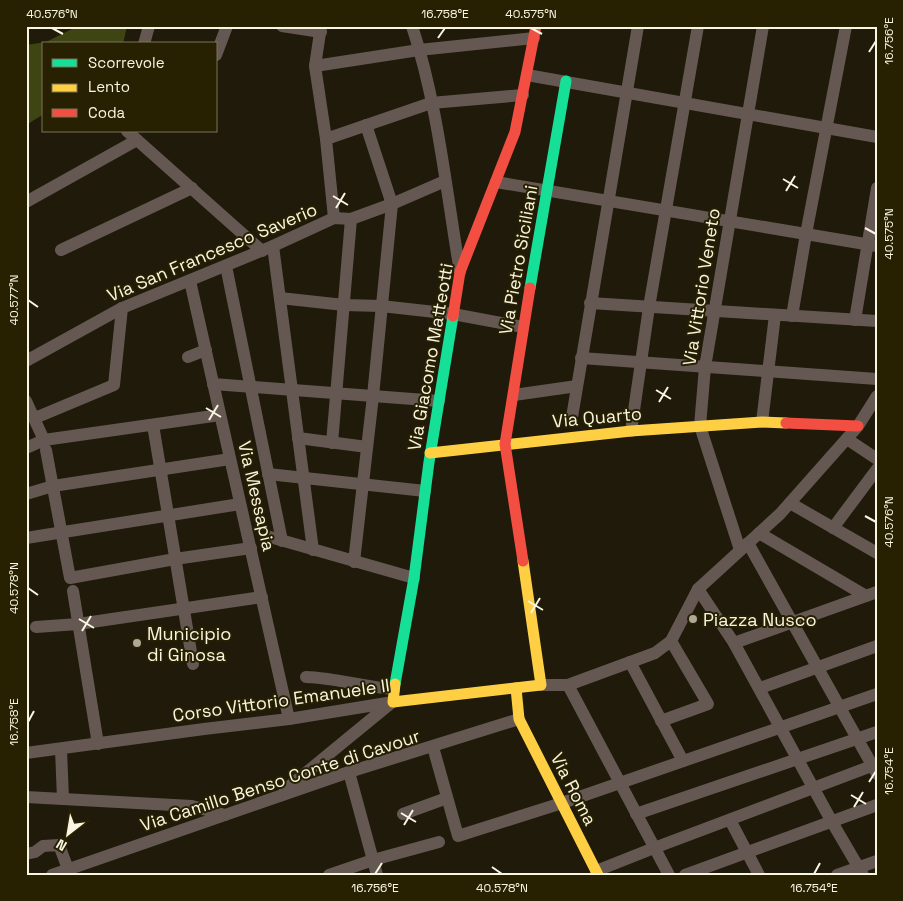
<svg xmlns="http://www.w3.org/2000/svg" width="903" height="901" font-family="'Space Grotesk',sans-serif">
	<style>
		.green { fill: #3e4512 }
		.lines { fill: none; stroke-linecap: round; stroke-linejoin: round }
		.street { stroke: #655853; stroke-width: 12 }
		.fast { stroke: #16e098; stroke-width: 11 }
		.slow { stroke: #ffcf43; stroke-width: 11 }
		.jam { stroke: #f24e42; stroke-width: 11 }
		.ticks { fill: none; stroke: #f9f5e3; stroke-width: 2 }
		.poi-dot { fill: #ada897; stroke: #272001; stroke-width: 2 }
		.labels { text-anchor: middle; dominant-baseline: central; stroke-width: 4; stroke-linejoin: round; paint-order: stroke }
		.street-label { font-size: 18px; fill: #f9f5e3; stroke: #272001 }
		.poi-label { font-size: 18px; fill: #f9f5e3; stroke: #272001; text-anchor: start }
		.neatline { fill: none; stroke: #f9f5e3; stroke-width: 2 }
		.ticks-label { font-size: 12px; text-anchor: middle; fill: #f9f5e3 }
	</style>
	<rect width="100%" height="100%" fill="#1f1a09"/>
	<!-- green -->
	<polygon class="green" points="78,26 127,26 123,44 44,44 44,114 26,125 26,45 46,42"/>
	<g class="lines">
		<!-- street -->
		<g class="street">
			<polyline points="282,26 321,32"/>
			<polyline points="321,26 315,66 326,139 334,218"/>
			<path d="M412,26C438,105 446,190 460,272"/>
			<polyline points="144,44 149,26"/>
			<polyline points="216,55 227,26"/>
			<polyline points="315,66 419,50 534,38"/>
			<polyline points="527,75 877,137"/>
			<polyline points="127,131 262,251"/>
			<polyline points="326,139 431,103 523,95"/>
			<polyline points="496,182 877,246"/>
			<polyline points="26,202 137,140"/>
			<polyline points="273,246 313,550"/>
			<polyline points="61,250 192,188"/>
			<polyline points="226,266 282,541"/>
			<polyline points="190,281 289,719"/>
			<polyline points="280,298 344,305 381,306 453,314 523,327"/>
			<polyline points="590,303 877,321"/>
			<polyline points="792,316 806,234 846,26"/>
			<polyline points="855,320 877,188"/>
			<polyline points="188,357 206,350"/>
			<polyline points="581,358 877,379"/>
			<polyline points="26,361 122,308 273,246 334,218 351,219 392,204 445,181"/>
			<polyline points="213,384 439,401"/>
			<polyline points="514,395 577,386"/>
			<polyline points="26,401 44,440"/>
			<polyline points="572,417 638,26"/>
			<polyline points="35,418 114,385 122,308"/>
			<polyline points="762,422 775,315"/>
			<polyline points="153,425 193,664"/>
			<polyline points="631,431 649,307 698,26"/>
			<polyline points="298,438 367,447"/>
			<polyline points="847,439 877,459"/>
			<polyline points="332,443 351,219"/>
			<polyline points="26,448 44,440 220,415"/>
			<polyline points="46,450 70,578 175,559 251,548"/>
			<polyline points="268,474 425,491"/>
			<polyline points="26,494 53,486 230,459"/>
			<polyline points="790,503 877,553"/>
			<polyline points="833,528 877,469"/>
			<polyline points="759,533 866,596"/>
			<polyline points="270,537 414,578"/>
			<polyline points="26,538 240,504"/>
			<polyline points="748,543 877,774"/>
			<polyline points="740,550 700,426 705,367 763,26"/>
			<polyline points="354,562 373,396 392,204 366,125"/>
			<polyline points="698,589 734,643 832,822 863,875"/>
			<polyline points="73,591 98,744"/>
			<polyline points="36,627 78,624 262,597"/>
			<polyline points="734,643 877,592"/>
			<polyline points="630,662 683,761"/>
			<path d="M306,677C336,678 364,687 394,689"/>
			<polyline points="541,685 568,685 655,653 671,641 698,589 780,514 858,426 877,396"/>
			<polyline points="568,685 669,875"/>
			<polyline points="760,688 877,646"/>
			<polyline points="661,721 708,704 671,641"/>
			<polyline points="433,747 458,836 562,803 877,694"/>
			<polyline points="61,749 63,799"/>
			<polyline points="26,753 204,729 289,719 393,702"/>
			<polyline points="349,772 377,875"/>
			<polyline points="285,790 391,703"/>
			<polyline points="26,797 192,806 225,815"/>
			<polyline points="403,814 447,798"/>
			<polyline points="636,814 877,732"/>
			<polyline points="730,820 759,875"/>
			<polyline points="26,854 35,852 43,846 59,845 68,869"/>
			<polyline points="596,871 654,848 877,764"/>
			<polyline points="52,875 349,772 519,719"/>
			<polyline points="329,875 373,860 439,842"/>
			<polyline points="685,875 877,805"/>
			<polyline points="837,875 877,861"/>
		</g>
		<!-- fast -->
		<g class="fast">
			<polyline points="530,288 566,81"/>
			<polyline points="395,684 414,578 429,462 453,316"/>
		</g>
		<!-- slow -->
		<g class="slow">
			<polyline points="430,453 631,431 762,422 786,423"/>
			<polyline points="395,684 393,702 541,685 523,561"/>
			<polyline points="516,688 519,719 598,875"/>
		</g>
		<!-- jam -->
		<g class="jam">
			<polyline points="453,316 460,272 515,132 536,26"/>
			<polyline points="786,423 858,426"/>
			<polyline points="523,561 505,444 530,288"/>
		</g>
	</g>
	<!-- ticks -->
	<path class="ticks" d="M52,28L63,34M531,28L542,34M438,38L445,28M869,52L876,41M783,179L798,188M786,191L795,176M333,196L348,205M336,208L345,193M865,228L876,234M28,300L38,307M656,390L671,399M659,402L668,387M206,408L221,417M209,420L218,405M865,516L876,522M28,588L38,595M528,601L543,610M531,613L540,598M79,619L94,628M82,631L91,616M28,722L34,711M869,782L876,771M851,795L866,804M854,807L863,792M401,813L416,822M404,825L413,810M492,867L502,874M375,874L382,863M814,874L820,863"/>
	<!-- markers -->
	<g class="poi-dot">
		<circle cx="693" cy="619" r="5"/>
		<circle cx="137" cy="643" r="5"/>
	</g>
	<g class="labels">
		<!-- street labels -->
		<g class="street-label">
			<text transform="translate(212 252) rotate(-23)">Via San Francesco Saverio</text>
			<text transform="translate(518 260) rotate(-80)">Via Pietro Siciliani</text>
			<text transform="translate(701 287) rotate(-81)">Via Vittorio Veneto</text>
			<text transform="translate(430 357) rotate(-80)">Via Giacomo Matteotti</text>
			<text transform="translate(597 417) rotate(-5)">Via Quarto</text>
			<text transform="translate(257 496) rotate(77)">Via Messapia</text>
			<text transform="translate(281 700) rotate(-8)">Corso Vittorio Emanuele II</text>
			<text transform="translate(280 780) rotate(-18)">Via Camillo Benso Conte di Cavour</text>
			<text transform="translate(574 789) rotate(63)">Via Roma</text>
		</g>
		<!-- poi labels -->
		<g class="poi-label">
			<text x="703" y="619">Piazza Nusco</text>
			<text x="147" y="633">Municipio<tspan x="147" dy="21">di Ginosa</tspan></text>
		</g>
	</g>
	<!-- border -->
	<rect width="903" height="901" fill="none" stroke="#272001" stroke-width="55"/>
	<!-- legend -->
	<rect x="42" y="42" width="175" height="90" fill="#272001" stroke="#7b755b"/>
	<rect x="52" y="59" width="25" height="8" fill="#16e098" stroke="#7b755b"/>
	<text x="88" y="68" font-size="15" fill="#f9f5e3">Scorrevole</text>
	<rect x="52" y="84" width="25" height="8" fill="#ffcf43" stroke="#7b755b"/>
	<text x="88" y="92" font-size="15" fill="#f9f5e3">Lento</text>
	<rect x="52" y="109" width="25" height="8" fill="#f24e42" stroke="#7b755b"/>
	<text x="88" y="118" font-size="15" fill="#f9f5e3">Coda</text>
	<!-- north arrow -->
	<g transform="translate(68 834) rotate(211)" stroke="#272001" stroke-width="4" paint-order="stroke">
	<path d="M0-4L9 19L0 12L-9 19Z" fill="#f9f5e3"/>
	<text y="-8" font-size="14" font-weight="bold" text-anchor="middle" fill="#f9f5e3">N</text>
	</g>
	<rect x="28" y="28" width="848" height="846" class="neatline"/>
	<g class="ticks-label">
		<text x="52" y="18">40.576°N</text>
		<text x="445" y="18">16.758°E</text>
		<text x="531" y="18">40.575°N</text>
		<text transform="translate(889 41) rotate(-90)" y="4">16.756°E</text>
		<text transform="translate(889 234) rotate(-90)" y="4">40.575°N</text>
		<text transform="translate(14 300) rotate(-90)" y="4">40.577°N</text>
		<text transform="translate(889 522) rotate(-90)" y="4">40.576°N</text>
		<text transform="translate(14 588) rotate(-90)" y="4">40.578°N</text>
		<text transform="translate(14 722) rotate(-90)" y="4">16.758°E</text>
		<text transform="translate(889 771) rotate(-90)" y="4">16.754°E</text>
		<text x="375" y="892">16.756°E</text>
		<text x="502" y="892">40.578°N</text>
		<text x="814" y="892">16.754°E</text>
	</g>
</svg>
